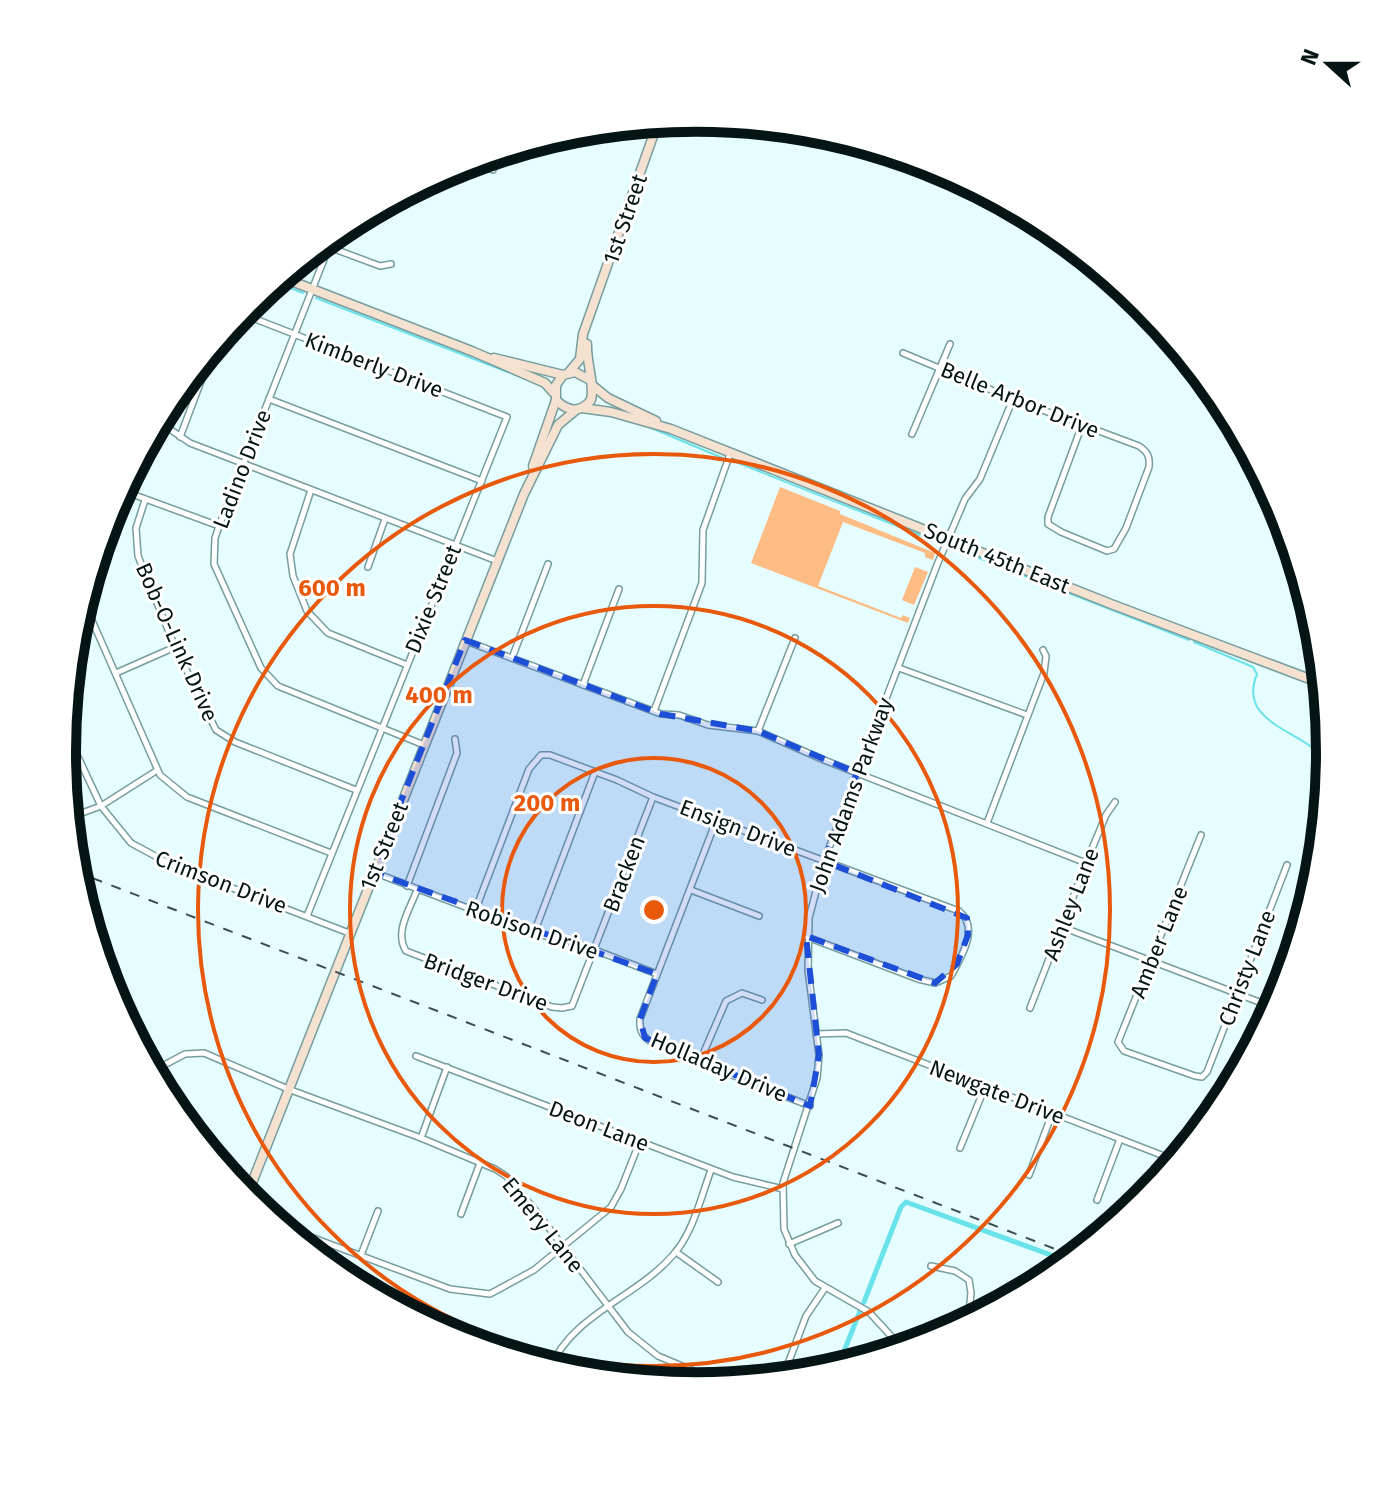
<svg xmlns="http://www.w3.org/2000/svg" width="1392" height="1505" font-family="'Fira Sans',sans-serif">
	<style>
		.green { fill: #fcbc84 }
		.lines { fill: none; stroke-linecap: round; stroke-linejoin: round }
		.stream { stroke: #69e2ea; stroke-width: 2 }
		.canal { stroke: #69e2ea; stroke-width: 5 }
		.street-casing { stroke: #779d9f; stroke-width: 8 }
		.secondary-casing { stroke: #779d9f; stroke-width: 11 }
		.street { stroke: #fff; stroke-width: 5 }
		.secondary { stroke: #f4e1d0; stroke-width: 8 }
		.rail { stroke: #3d4e50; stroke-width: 2; stroke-dasharray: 10 10; stroke-linecap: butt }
		.marked { fill: #1d4ed8; fill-opacity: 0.2; stroke: #1d4ed8; stroke-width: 6; stroke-dasharray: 16 10; stroke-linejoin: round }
		.ring { fill: none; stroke: #e8590c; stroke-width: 4 }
		.labels { text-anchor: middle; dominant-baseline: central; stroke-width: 6; stroke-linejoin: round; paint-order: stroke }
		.street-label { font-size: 22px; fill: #051415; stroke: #fff }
		.rim { fill: none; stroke: #051415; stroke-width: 10 }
		.centre { fill: #e8590c; stroke: #fff; stroke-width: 4 }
		.ring-label { font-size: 24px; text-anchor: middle; font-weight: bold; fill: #e8590c; stroke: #fff; stroke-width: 6; stroke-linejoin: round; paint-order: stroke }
	</style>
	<rect width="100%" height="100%" fill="#e5fdff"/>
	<!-- green -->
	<g class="green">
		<polygon points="780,487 840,511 840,514 935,553 933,560 925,557 925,553 843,522 818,586 901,618 903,615 910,618 908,623 751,563"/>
		<polygon points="915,567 928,572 914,605 902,600"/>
	</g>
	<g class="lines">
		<!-- stream -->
		<g class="stream">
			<polyline points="275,282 303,293"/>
			<polyline points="316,298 539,384"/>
			<polyline points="649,427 725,459"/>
			<polyline points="733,461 940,543"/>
			<polyline points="951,547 1189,640"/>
			<path d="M1194,642L1253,667L1257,674C1237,723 1300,730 1322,756L1329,758"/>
		</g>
		<!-- canal -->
		<g class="canal">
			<polyline points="864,1302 901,1207 906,1202 1070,1262"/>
			<polyline points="837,1369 860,1311"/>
		</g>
		<!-- street casing -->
		<g class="street-casing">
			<g id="street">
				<polyline points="469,162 493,170"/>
				<polyline points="334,234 219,526 215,538 214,564 261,668 278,686 424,745"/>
				<polyline points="329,247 380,266 391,264"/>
				<polyline points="240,313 507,417 307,916"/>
				<path d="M903,353L1013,399L1139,446C1148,452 1150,457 1149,467L1126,528L1114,549L1107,551L1061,532L1048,524V517L1082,425"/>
				<polyline points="269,399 482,481"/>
				<polyline points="158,421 190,443 497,561"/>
				<polyline points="912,434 950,344"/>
				<polyline points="180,437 215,344"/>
				<polyline points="121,490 219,526"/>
				<polyline points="311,490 290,554 293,576 307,611 328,633 407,665"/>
				<polyline points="145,500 136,528 138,556 175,647 216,730 235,742 356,790"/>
				<polyline points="368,567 385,519"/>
				<polyline points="83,600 160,775 187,797 331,853"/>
				<polyline points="466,641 661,714 679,715 708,725 758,731 824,760 1086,863"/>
				<polyline points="512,658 548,564"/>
				<polyline points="899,668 1027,715"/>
				<polyline points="116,673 175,647"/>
				<polyline points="583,685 619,589"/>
				<polyline points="654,711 702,583 703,530 730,454"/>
				<polyline points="64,727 101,806 131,843 170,864 349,933"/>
				<polyline points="758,731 795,638"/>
				<polyline points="68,818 101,806 156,771"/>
				<path d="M716,821L640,1019C639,1032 643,1037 654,1044L810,1106"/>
				<polyline points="987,823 1044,673 1046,656 1043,650"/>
				<polyline points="1201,835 1118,1042 1124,1051 1195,1076 1202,1077 1207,1072 1287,865"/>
				<polyline points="373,872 534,933 582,945 657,974"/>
				<polyline points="407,886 457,753 455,739"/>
				<path d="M417,890C410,909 394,932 406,951L552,1007L562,1008L572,1006L653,797"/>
				<polyline points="691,890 759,916"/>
				<path d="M475,911L529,769L541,755H550L617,780L653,797L959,911C980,928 961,957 951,976L935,983L918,979L807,937"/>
				<polyline points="1062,927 1275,1008"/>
				<polyline points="534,933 595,772"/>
				<polyline points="1030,1008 1089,856 1106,815 1115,802"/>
				<polyline points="816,1034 846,1033 1177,1161"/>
				<polyline points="416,1056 733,1177 783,1189"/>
				<polyline points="700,1061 726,1001 742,993 762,1000"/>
				<polyline points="151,1072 185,1054 204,1053 288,1089 421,1138 495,1169 506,1176 536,1211 628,1332 658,1356 725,1384"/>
				<polyline points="421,1138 447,1067"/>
				<polyline points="960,1148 985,1087"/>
				<polyline points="1029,1175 1052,1114"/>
				<polyline points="1097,1200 1120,1139"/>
				<polyline points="461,1214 480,1163"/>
				<polyline points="276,1224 450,1289 490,1294 534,1270 611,1207 621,1189 640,1141"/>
				<polyline points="789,1244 838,1223"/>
				<polyline points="676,1252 718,1282"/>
				<polyline points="361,1255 378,1211"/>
				<polyline points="931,1266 955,1271 969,1280 971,1293 968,1322"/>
				<polyline points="903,1349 869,1312 815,1281 795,1255 784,1229 783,1183 817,1078 819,1055 808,970 809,918 824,861 937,565 965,499 980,479 1013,399"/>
				<path d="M550,1368C573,1314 637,1297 673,1255C693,1233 701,1197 711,1170"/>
				<polyline points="779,1378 786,1369 806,1316 825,1288"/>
			</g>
		</g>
		<!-- secondary casing -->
		<g class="secondary-casing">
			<g id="secondary">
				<polyline points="281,277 474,352 545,383 554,393"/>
				<path d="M587,344C586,362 595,384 591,400C581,413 568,412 556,400V385L563,375L575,372L590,380"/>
				<polyline points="494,358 563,375"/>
				<polyline points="569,372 580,359 583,334 658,122"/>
				<polyline points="592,385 608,398 656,421"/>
				<polyline points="582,408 611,412 671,429 1111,604 1323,684"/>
				<polyline points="533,466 556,400"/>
				<polyline points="246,1198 524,494 558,425 576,410"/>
			</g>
		</g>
		<!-- street -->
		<use href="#street" class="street"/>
		<!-- secondary -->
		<use href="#secondary" class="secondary"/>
		<!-- rail -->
		<polyline class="rail" points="74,871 1076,1257"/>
	</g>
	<!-- marked area -->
	<path class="marked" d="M465,640L661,714L758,731L857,773L824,861L967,918L968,935L957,964L935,983L806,936L819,1055L810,1106L645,1038L640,1019L657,974L373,872Z"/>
	<!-- distance rings -->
	<g class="ring">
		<circle cx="654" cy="910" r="152"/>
		<circle cx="654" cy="910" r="304"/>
		<circle cx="654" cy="910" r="456"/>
	</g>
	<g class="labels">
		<!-- street labels -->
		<g class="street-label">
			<text transform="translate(625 219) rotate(-71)">1st Street</text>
			<text transform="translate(374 365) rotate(21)">Kimberly Drive</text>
			<text transform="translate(1020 400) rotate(22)">Belle Arbor Drive</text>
			<text transform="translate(242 469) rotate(-69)">Ladino Drive</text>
			<text transform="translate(997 558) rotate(22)">South 45th East</text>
			<text transform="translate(433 599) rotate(-68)">Dixie Street</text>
			<text transform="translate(177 642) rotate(66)">Bob-O-Link Drive</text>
			<text transform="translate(851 795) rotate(-70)">John Adams Parkway</text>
			<text transform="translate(738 828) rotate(21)">Ensign Drive</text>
			<text transform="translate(384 846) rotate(-68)">1st Street</text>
			<text transform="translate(624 874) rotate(-69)">Bracken</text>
			<text transform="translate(221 882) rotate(21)">Crimson Drive</text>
			<text transform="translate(1071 904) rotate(-69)">Ashley Lane</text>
			<text transform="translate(532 930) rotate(19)">Robison Drive</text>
			<text transform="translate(1159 942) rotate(-68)">Amber Lane</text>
			<text transform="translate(1247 968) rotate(-69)">Christy Lane</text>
			<text transform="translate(486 982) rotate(20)">Bridger Drive</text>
			<text transform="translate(719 1067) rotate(23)">Holladay Drive</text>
			<text transform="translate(997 1092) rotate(21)">Newgate Drive</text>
			<text transform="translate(599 1126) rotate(21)">Deon Lane</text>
			<text transform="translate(543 1225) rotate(51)">Emery Lane</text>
		</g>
	</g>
	<!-- crop -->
	<path d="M0 0H1392V1505H0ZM76 752a620 620 0 1 1 1240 0a620 620 0 1 1-1240 0Z" fill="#fff" fill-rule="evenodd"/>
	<path class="rim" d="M76 752a620 620 0 1 1 1240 0a620 620 0 1 1-1240 0Z"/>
	<circle cx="654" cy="910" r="12" class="centre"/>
	<g class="ring-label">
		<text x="332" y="596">600 m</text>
		<text x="439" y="703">400 m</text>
		<text x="547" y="811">200 m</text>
	</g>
	<!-- north arrow -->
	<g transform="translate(1328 64) rotate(291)" stroke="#ffffff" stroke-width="6" paint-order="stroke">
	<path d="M0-6L14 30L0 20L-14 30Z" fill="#051415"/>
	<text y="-12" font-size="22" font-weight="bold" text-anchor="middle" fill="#051415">N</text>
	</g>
</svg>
